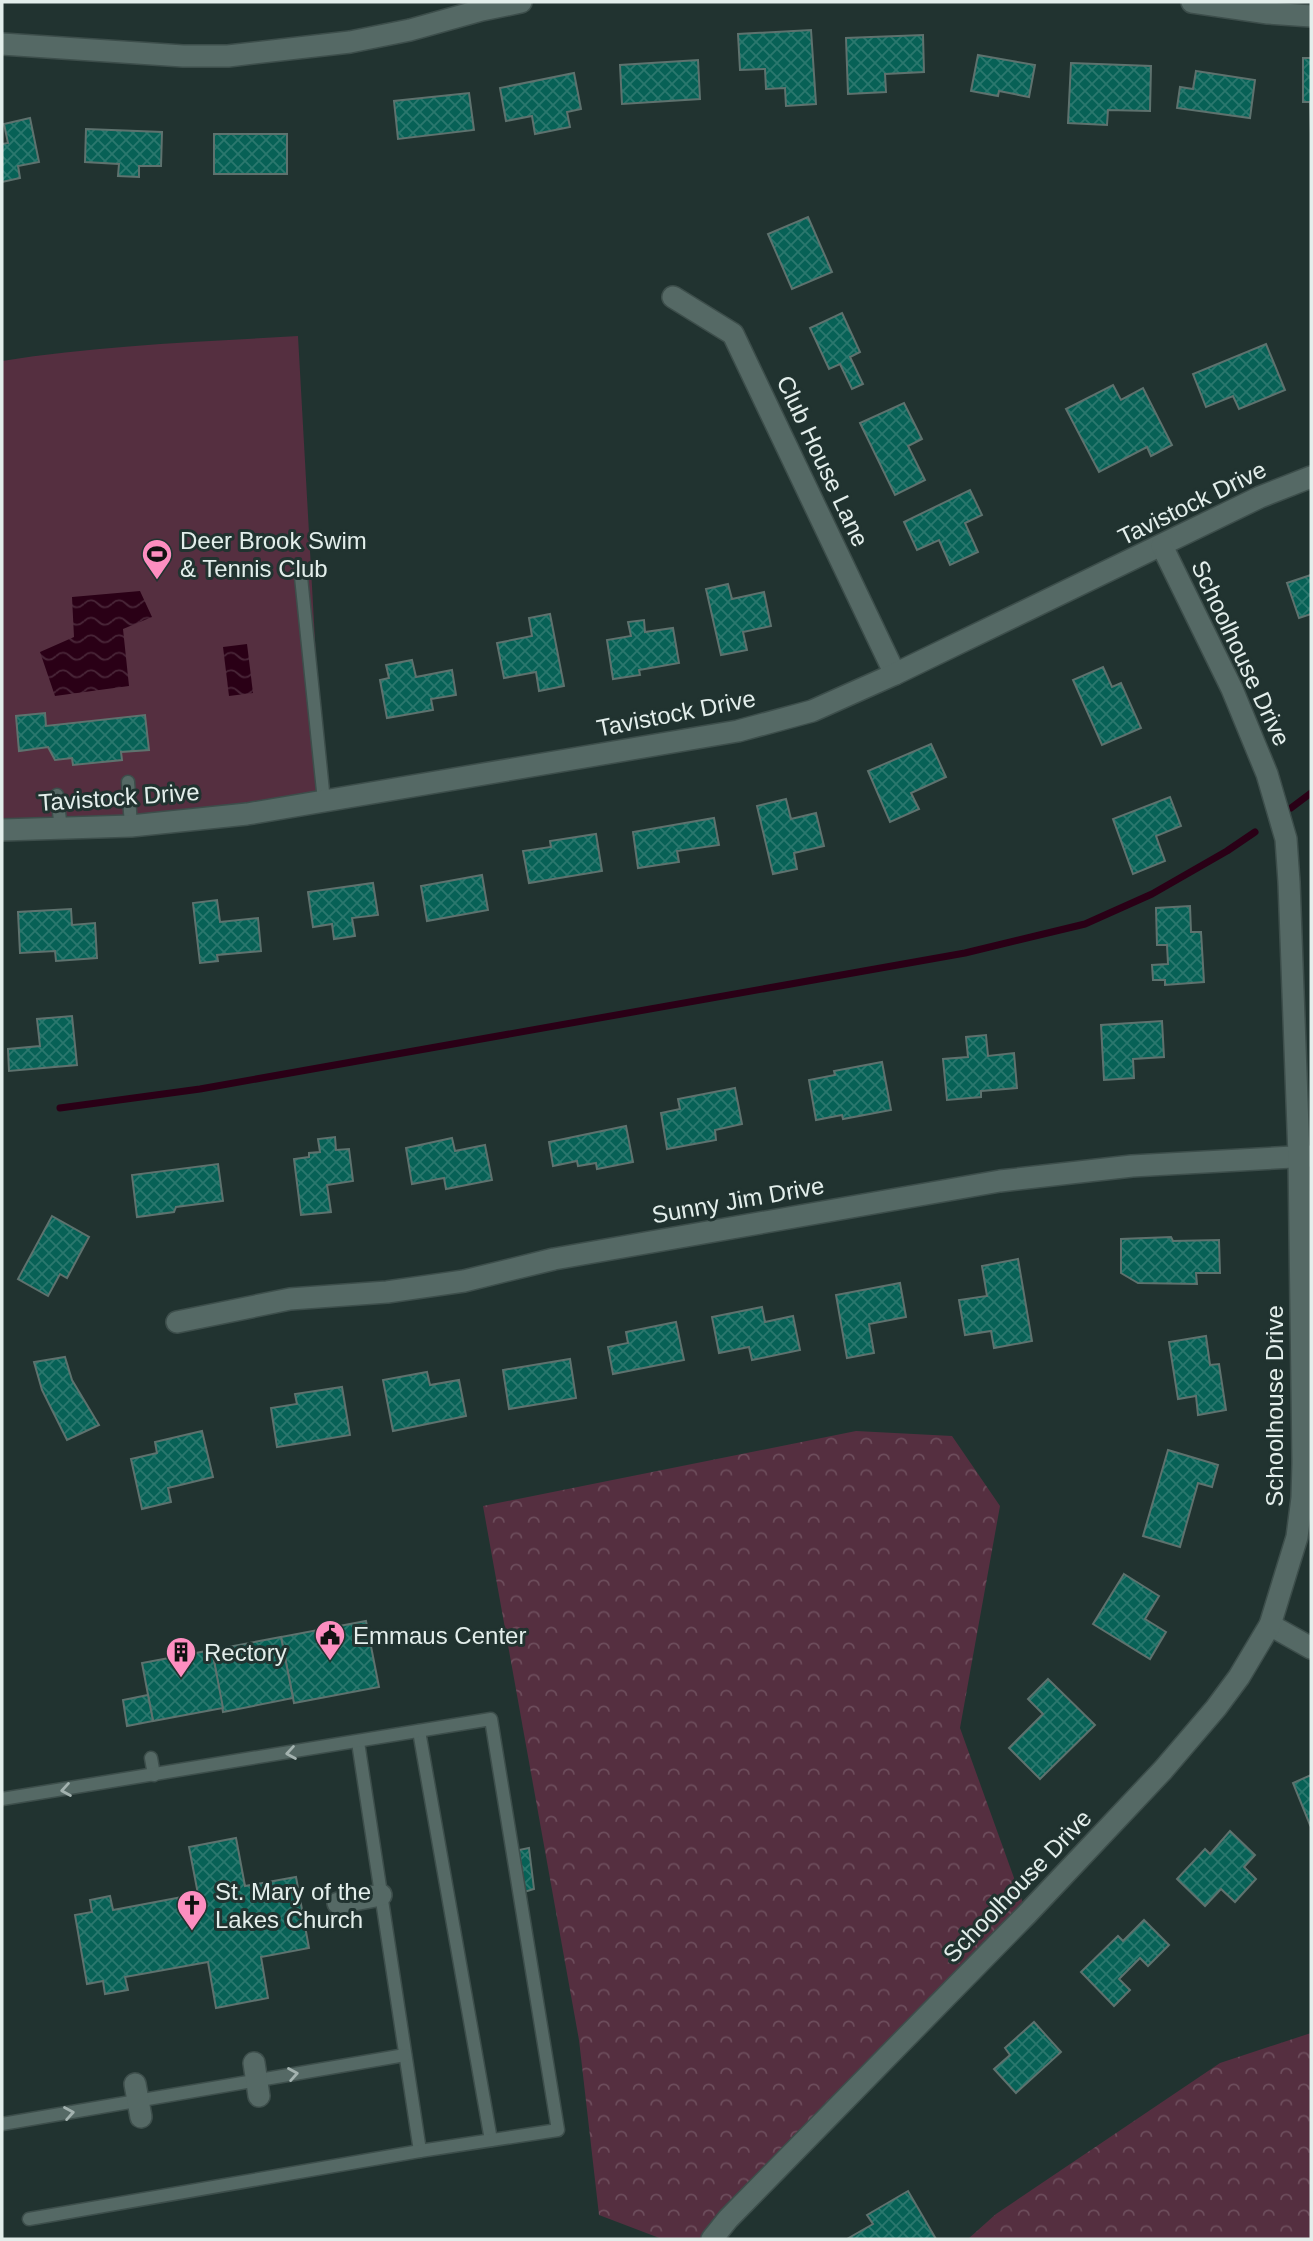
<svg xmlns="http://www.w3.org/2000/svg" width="1313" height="2241" font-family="Arial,sans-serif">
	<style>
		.forest { fill: url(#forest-crowns) }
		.pitch { fill: #552f40 }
		.water { fill: url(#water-waves) }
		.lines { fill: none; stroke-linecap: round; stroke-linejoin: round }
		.stream { stroke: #2a0016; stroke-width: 7 }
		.building { fill: url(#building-cross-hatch); stroke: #5e726e; stroke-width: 2 }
		.lane-casing { stroke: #3d4e4b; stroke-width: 15 }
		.street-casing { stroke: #3d4e4b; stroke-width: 24 }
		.lane { stroke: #556965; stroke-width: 12 }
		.street { stroke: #556965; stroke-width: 21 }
		.oneway { stroke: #a3b2af }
		.labels { text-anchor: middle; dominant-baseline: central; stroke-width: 6; stroke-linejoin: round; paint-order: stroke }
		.street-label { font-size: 24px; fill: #e3eeeb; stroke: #213330 }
		.poi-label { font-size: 24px; fill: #e3eeeb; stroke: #213330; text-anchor: start }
	</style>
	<defs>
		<pattern id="forest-crowns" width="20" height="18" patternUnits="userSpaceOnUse" patternTransform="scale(1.75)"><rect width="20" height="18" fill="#552f40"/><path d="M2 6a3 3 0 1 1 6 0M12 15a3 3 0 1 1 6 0" fill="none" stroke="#6d4d5c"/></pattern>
		<pattern id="water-waves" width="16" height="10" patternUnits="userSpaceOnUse" patternTransform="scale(1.75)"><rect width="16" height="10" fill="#2a0016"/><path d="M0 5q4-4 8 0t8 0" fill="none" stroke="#492638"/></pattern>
		<pattern id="building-cross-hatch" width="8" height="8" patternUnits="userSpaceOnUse" patternTransform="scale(1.75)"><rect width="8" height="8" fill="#076156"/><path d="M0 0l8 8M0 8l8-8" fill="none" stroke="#2b786e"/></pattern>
	</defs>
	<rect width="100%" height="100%" fill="#213330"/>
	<!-- forest -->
	<g class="forest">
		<polygon points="856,1431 952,1436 1000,1506 960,1728 1027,1914 712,2239 662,2239 599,2215 579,2040 483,1506"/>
		<polygon points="1311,2033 1311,2239 968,2239 996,2214 1220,2063"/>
	</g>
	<!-- pitch -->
	<path class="pitch" d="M298,336L324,801L2,831V361C100,345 199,342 298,336Z"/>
	<!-- water -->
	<g class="water">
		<polygon points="140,591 152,617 123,629 129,686 55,696 40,652 74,637 72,597"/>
		<polygon points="247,644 253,693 229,696 223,647"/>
	</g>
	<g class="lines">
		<!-- stream -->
		<g class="stream">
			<polyline points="1291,808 1311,793"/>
			<polyline points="60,1108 200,1089 965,953 1085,924 1152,894 1227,851 1255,832"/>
		</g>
	</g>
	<!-- building -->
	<g class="building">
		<polygon points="811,30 816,104 786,106 785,88 766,89 765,69 740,70 738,34"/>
		<polygon points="923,35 924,72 885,74 886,92 848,94 846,38"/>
		<polygon points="978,55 1035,65 1029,97 999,91 998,96 971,91"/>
		<polygon points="1303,58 1311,58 1311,134 1310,102 1303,102"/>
		<polygon points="698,60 700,99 622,104 620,65"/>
		<polygon points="1071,63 1151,66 1150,111 1108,110 1107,125 1068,123"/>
		<polygon points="1196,71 1255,80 1250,118 1177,108 1180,87 1193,89"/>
		<polygon points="574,73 581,109 567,112 570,127 535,134 532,116 506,121 500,88"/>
		<polygon points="469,93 474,130 398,139 394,101"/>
		<polygon points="30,118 39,162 18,166 20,178 2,182 2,144 8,143 4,124"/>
		<polygon points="86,129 162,132 161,166 139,166 139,177 118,176 119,164 85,162"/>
		<rect x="214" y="134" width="73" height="40"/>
		<polygon points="808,217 832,272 792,289 768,234"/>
		<polygon points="842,313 860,352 850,357 863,384 852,389 840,364 829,369 810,328"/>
		<polygon points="1266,344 1285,390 1239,409 1233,396 1206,407 1193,374"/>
		<polygon points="1113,385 1121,400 1143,388 1172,445 1151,456 1147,447 1099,472 1066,409"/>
		<polygon points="904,403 922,439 908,446 925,480 895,495 860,423"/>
		<polygon points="970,490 982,515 965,523 978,552 950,565 939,540 917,550 904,522"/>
		<polygon points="1311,575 1311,614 1299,618 1287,583"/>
		<polygon points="728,584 732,599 764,592 771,626 743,632 747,650 721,655 706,589"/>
		<polygon points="550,614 564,686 539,691 536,672 504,678 497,643 532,636 529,618"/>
		<polygon points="644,620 645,632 673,628 679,663 639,670 640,675 613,679 607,640 631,636 628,622"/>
		<polygon points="412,660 416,677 452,670 456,695 431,699 433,710 387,718 380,680 389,678 386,665"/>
		<polygon points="1103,667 1112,687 1121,683 1141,728 1102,745 1073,680"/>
		<polygon points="45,713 46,726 145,715 149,750 121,752 122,760 73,765 72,758 55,760 48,747 19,751 16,716"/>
		<polygon points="931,744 946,777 911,793 919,809 890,822 868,771"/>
		<polygon points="1170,797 1181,826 1156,836 1165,861 1133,874 1113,819"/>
		<polygon points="786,799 791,819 816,813 824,846 794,853 797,869 773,874 757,806"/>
		<polygon points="714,818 719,845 677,851 679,862 638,868 633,832"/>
		<polygon points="596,834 602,871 529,883 523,851 551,847 550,841"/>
		<polygon points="482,875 488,910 427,921 421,886"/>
		<polygon points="373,883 378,915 352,918 355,936 334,939 332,924 313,927 308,892"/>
		<polygon points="217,900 220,922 258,918 261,951 217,955 218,961 200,963 193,903"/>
		<polygon points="1190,906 1191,932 1201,932 1204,982 1165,985 1165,980 1153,980 1152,965 1168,964 1167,945 1157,945 1156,908"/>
		<polygon points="71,909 72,925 95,923 97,958 56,961 55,951 20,953 18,912"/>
		<polygon points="72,1016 77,1065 9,1071 8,1049 40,1046 37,1019"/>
		<polygon points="1162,1021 1164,1057 1133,1059 1134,1078 1104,1080 1101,1025"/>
		<polygon points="986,1035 988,1056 1014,1053 1017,1088 981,1091 981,1097 947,1100 943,1059 968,1057 966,1037"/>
		<polygon points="882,1062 891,1110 843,1119 842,1115 816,1120 809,1080 835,1075 834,1071"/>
		<polygon points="735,1088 742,1124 715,1130 716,1140 667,1149 661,1113 680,1109 678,1099"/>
		<polygon points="626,1126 633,1162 597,1169 596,1163 578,1166 577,1161 553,1166 549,1142"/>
		<polygon points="335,1137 336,1150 349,1149 353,1181 327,1185 331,1212 301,1215 294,1159 309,1157 309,1153 320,1152 318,1139"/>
		<polygon points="452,1138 455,1151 485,1145 492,1180 446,1189 444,1178 412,1184 406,1148"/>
		<polygon points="218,1164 223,1201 176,1207 174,1212 137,1217 132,1175"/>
		<polygon points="52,1216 89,1237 67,1278 60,1274 48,1296 18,1279"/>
		<polygon points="1171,1237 1173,1241 1219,1240 1220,1273 1196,1273 1197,1284 1138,1283 1121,1273 1121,1239"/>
		<polygon points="1018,1259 1032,1341 994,1348 991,1331 965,1335 959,1300 987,1296 982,1266"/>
		<polygon points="900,1283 906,1317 869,1324 874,1353 847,1358 836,1295"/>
		<polygon points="762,1307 765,1322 793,1316 800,1350 752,1360 749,1347 719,1353 712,1317"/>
		<polygon points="676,1322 684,1360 613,1374 608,1347 628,1343 626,1332"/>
		<polygon points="1206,1336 1210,1365 1219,1364 1226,1410 1198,1415 1196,1396 1178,1399 1169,1342"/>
		<polygon points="65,1357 72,1380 99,1425 67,1440 42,1390 34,1362"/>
		<polygon points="570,1359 576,1398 509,1409 503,1370"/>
		<polygon points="427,1372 430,1385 459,1380 466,1416 393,1431 383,1380"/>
		<polygon points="342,1387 350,1435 277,1447 271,1408 297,1404 295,1394"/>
		<polygon points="202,1431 213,1477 168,1488 171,1502 142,1509 131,1459 157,1453 155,1442"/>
		<polygon points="1168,1450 1218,1465 1212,1487 1198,1483 1180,1547 1143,1536"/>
		<polygon points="1124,1574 1159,1596 1145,1619 1166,1632 1150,1659 1093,1624"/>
		<polygon points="366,1621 379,1687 294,1703 281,1637"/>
		<polygon points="281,1637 293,1698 223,1712 212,1650"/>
		<polygon points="212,1650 223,1708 153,1721 142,1663"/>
		<polygon points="1048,1679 1095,1725 1040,1779 1009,1748 1043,1714 1028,1699"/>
		<polygon points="148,1695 153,1721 127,1726 123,1700"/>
		<polygon points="1311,1775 1311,1824 1310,1825 1293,1783"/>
		<polygon points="1230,1831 1255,1855 1244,1867 1256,1879 1235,1902 1221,1889 1205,1906 1177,1879 1205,1849 1210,1854"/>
		<polygon points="236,1838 245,1886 296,1877 309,1948 261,1957 268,1998 216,2008 208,1962 125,1977 128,1990 105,1994 103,1981 87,1984 75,1915 92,1912 90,1900 110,1896 113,1910 198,1894 189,1847"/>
		<polygon points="529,1848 534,1889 524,1892 519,1850"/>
		<polygon points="1144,1920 1169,1945 1148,1966 1140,1958 1119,1979 1130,1990 1114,2006 1081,1972 1118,1936 1123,1941"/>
		<polygon points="1034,2022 1061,2052 1016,2093 994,2069 1010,2055 1005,2048"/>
		<polygon points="908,2191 936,2239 847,2239 873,2224 867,2215"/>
	</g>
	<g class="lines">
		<!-- lane casing -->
		<g class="lane-casing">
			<g id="lane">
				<polyline points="301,577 324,801"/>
				<polyline points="128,782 131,826"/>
				<polyline points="57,795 61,829"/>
				<polyline points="419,1731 491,2140"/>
				<polyline points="358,1742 420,2151"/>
				<polyline points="151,1758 154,1775"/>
				<polyline points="2,1799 491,1719 558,2130 420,2151 29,2219"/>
				<polyline points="2,2124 405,2055"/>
			</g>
		</g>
		<!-- street casing -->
		<g class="street-casing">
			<g id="street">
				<polyline points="1192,2 1268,13 1311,16"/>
				<polyline points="2,44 183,56 228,56 350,42 410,30 482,10 521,2"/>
				<polyline points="673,297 733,334 895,674"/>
				<polyline points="2,830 131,826 247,814 738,731 812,711 895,674 1260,497 1311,477"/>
				<polyline points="177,1322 290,1299 387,1292 464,1281 554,1259 1000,1181 1132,1166 1311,1156"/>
				<polyline points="1270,1625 1311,1648"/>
				<polyline points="338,1903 381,1895"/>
				<polyline points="254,2063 259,2096"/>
				<polyline points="135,2084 141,2117"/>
				<polyline points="712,2239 728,2219 1027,1914 1163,1770 1216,1708 1239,1677 1270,1625 1297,1537 1302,1498 1303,1463 1299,1156 1289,882 1286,839 1267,774 1232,689 1162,546"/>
			</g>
		</g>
		<!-- lane -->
		<use href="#lane" class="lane"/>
		<!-- street -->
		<use href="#street" class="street"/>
	</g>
	<!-- one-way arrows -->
	<defs><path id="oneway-chevron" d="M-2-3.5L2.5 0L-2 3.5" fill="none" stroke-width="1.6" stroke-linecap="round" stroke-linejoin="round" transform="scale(1.75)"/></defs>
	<g class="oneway">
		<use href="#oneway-chevron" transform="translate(291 1753) rotate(171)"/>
		<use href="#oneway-chevron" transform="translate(66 1790) rotate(171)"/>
		<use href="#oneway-chevron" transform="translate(293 2074) rotate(-10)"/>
		<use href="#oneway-chevron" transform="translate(69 2113) rotate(-10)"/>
	</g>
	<!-- icons -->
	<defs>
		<g id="stadium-pin" transform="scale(1.575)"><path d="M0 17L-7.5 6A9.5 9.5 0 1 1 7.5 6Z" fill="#fd8ec0" stroke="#213330"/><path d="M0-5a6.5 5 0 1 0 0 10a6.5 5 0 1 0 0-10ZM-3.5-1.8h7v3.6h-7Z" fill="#111"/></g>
		<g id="civic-pin" transform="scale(1.575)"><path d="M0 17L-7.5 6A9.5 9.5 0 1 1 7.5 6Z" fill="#fd8ec0" stroke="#213330"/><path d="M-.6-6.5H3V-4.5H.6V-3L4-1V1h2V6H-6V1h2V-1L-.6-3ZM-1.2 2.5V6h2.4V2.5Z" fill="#111"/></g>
		<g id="building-pin" transform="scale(1.575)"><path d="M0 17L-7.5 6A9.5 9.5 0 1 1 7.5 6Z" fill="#fd8ec0" stroke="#213330"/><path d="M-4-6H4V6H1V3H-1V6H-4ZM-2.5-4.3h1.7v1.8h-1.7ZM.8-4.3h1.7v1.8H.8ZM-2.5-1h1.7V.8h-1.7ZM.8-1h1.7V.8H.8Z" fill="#111"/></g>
		<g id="church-pin" transform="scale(1.575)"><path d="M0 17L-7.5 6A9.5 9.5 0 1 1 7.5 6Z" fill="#fd8ec0" stroke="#213330"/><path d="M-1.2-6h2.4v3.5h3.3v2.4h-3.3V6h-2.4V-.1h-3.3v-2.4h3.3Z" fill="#111"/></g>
	</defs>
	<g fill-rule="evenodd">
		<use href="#stadium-pin" x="157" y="554"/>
		<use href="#civic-pin" x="330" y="1635"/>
		<use href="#building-pin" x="181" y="1652"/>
		<use href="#church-pin" x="192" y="1905"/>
	</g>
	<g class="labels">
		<!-- street labels -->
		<g class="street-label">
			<text transform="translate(823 461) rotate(65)">Club House Lane</text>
			<text transform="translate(1192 503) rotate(-26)">Tavistock Drive</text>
			<text transform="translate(1241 653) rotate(65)">Schoolhouse Drive</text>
			<text transform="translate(676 713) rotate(-11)">Tavistock Drive</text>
			<text transform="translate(119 797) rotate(-4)">Tavistock Drive</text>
			<text transform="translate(738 1200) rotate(-10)">Sunny Jim Drive</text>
			<text transform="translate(1274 1406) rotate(-90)">Schoolhouse Drive</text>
			<text transform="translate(1017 1886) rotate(-46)">Schoolhouse Drive</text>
		</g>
		<!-- poi labels -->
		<g class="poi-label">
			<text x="180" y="540">Deer Brook Swim<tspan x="180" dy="28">&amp; Tennis Club</tspan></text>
			<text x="353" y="1635">Emmaus Center</text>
			<text x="204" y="1652">Rectory</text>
			<text x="215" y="1891">St. Mary of the<tspan x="215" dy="28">Lakes Church</tspan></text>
		</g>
	</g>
	<!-- border -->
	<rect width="1313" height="2241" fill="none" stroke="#e3eeeb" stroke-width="7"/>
</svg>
